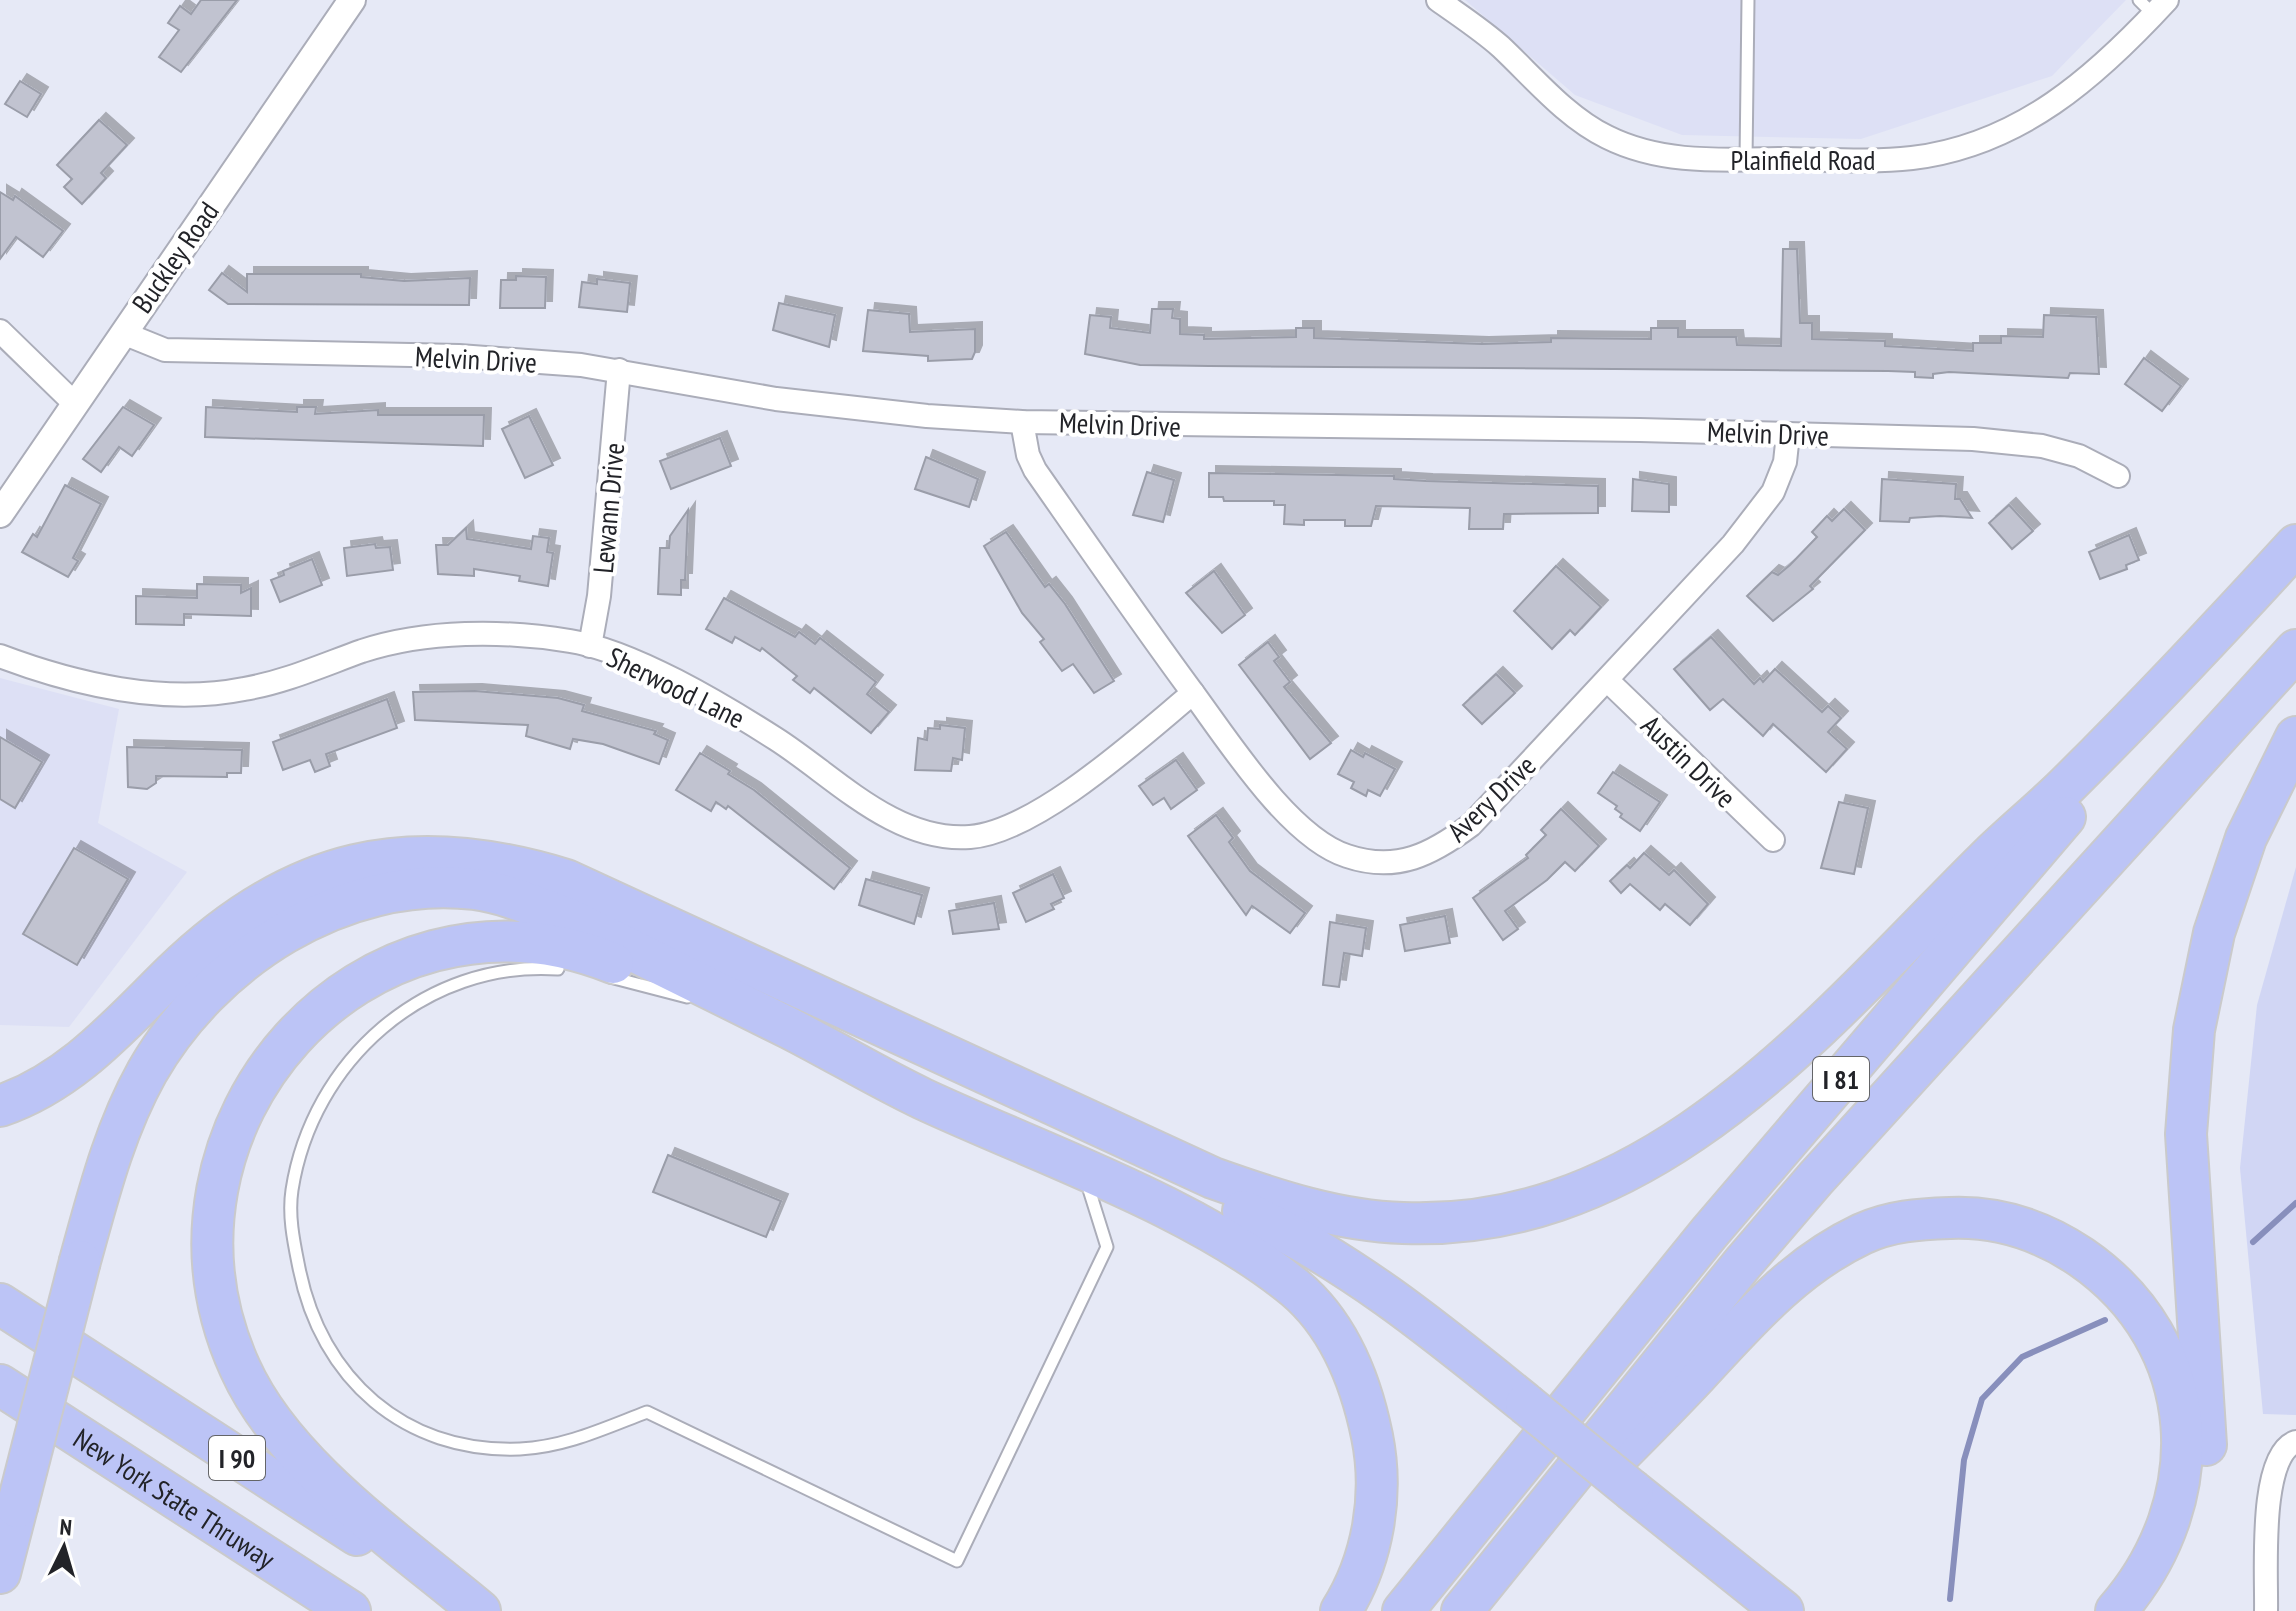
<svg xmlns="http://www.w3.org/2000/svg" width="2296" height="1611" font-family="'PT Sans Narrow',sans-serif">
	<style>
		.built { fill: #dde0f5 }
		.green { fill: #d1d6f4 }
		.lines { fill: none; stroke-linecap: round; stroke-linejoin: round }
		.stream { stroke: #888fbc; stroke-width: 6 }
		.building { fill: #c1c3d0; stroke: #9a9da9; stroke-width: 2; filter: url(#shadow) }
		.service-casing { stroke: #abadb9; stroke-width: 15 }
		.minor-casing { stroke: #abadb9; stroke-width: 26 }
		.tertiary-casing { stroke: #abadb9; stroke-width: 30 }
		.motorway-casing { stroke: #cacacb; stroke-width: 44 }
		.service { stroke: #fff; stroke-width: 11 }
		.minor { stroke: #fff; stroke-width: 22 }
		.tertiary { stroke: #fff; stroke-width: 26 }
		.motorway { stroke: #bcc4f6; stroke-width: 40 }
		.motorway-bridge-casing { stroke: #cacacb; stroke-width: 44; stroke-linecap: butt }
		.motorway-bridge { stroke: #bcc4f6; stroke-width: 40 }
		.labels { text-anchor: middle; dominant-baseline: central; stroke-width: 8; stroke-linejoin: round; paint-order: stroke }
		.shield { fill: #fff; stroke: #646568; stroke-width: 2 }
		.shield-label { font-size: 26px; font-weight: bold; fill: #222328 }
		.street-label { font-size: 28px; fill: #222328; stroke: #fff }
	</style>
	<defs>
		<filter id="shadow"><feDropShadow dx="7" dy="-7" stdDeviation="0" flood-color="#0004"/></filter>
	</defs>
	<rect width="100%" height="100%" fill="#e6e9f6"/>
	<!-- built -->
	<g class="built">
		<polygon points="1465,0 2126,0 2052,76 1861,139 1682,135 1575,95"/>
		<polygon points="0,678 119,709 98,823 187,872 69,1027 0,1025"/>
	</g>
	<!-- green -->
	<polygon class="green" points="2296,867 2296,1415 2263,1414 2240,1168 2257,1005"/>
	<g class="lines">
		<!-- stream -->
		<g class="stream">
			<polyline points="2253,1242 2296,1203"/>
			<polyline points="1950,1599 1964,1460 1982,1399 2022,1357 2105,1320"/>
		</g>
	</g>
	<!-- building -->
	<g class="building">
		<polygon points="201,0 237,0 181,72 159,57 179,30 168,23 180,6 191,14"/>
		<polygon points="20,81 41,94 27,117 5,104"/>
		<polygon points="99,120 127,145 101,173 106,178 82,204 64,187 72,179 57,165"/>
		<polygon points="0,192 13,200 15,196 63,231 43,257 16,237 0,259"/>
		<polygon points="1783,249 1797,249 1800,323 1812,323 1812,339 1885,341 1885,346 1973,351 1973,343 2001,343 2001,336 2043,337 2044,315 2096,317 2099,374 2070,373 2068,378 1949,372 1933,374 1933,378 1915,377 1915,372 1888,371 1209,366 1140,365 1085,354 1090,315 1111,317 1110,328 1150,333 1152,309 1173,309 1172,318 1180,319 1180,334 1204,335 1204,339 1296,337 1296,328 1314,328 1314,338 1482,344 1551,342 1551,338 1651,339 1651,328 1678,328 1678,337 1736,337 1737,345 1781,346"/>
		<polygon points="222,273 247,292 247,274 361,274 361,277 404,281 470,278 469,305 228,304 209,290"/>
		<polygon points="516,276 546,277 545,308 500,308 501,280 516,280"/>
		<polygon points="597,279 630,283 627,312 579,307 582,282 597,284"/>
		<polygon points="779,303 835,315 829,347 773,330"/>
		<polygon points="868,310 909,314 910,332 975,329 975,352 972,359 928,361 928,356 863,351"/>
		<polygon points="2144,358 2181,386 2162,411 2125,384"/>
		<polygon points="123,407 154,425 132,456 119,447 101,472 83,459"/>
		<polygon points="206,407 297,412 297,407 316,407 315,414 378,410 378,415 484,415 483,446 205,437"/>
		<polygon points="529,416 553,465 525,478 502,429"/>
		<polygon points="720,438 731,466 671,489 660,461"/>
		<polygon points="926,457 978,479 969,507 915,489"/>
		<polygon points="1147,472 1174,480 1163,522 1133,515"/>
		<polygon points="1209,473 1394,476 1394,479 1426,481 1598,486 1598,513 1504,514 1503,529 1469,529 1470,508 1376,506 1371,526 1345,526 1345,520 1304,520 1304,525 1284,524 1285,505 1274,505 1274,501 1224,501 1223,497 1209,497"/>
		<polygon points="1633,479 1669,484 1669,512 1632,511"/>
		<polygon points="1882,479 1956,484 1955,499 1960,499 1972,518 1940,516 1910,518 1909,522 1880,521"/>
		<polygon points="65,485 101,504 73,558 78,561 68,577 22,552 33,534 37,537"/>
		<polygon points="2009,505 2033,531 2012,549 1989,523"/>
		<polygon points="1844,509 1865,530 1810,586 1813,589 1773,621 1747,596 1772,572 1778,575 1790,565 1817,537 1812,532 1827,516 1832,521"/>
		<polygon points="688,510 685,580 681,580 681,595 658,594 660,548 669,548 670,536"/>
		<polygon points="466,528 467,539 531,549 533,536 549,538 547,552 553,553 548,586 519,581 520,576 474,569 474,576 438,574 436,545 448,545"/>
		<polygon points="1006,532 1045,587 1049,584 1065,604 1114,681 1094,693 1073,664 1062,671 1040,642 1044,639 1022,613 984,546"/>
		<polygon points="2129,535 2139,560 2126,565 2127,569 2100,579 2089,552"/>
		<polygon points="375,544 376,548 390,547 393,570 347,576 344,548"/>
		<polygon points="312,559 322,585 280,602 271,580 284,575 283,571"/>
		<polygon points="1556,566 1601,607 1575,635 1570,630 1552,649 1514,611"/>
		<polygon points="1214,571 1245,615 1222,633 1186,593"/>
		<polygon points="197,584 241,585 241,593 251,588 251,616 184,614 184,625 136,624 136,596 197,598"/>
		<polygon points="724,598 795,637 799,632 815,644 820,638 876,682 867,694 889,712 871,733 814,688 810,693 793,680 797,676 762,648 760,651 735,637 732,643 706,629"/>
		<polygon points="1711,637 1754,684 1760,678 1763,682 1775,669 1822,712 1828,706 1841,718 1828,732 1847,749 1826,772 1773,724 1763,736 1723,699 1710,710 1674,669"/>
		<polygon points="1268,642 1279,657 1274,661 1290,682 1284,687 1331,743 1310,759 1239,665"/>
		<polygon points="1496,674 1515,693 1482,724 1463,705"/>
		<polygon points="475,691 558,698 584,705 582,711 656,731 654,734 668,740 659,764 603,744 573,739 570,749 526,736 528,725 415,720 413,692"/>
		<polygon points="387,699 397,728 326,754 330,766 315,772 310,760 283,770 273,742"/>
		<polygon points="940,725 965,728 962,760 953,758 951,771 915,770 918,738 927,740 928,728 940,729"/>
		<polygon points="0,737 42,762 15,808 0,799"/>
		<polygon points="127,747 242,750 241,773 227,773 227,777 156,776 156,783 147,789 128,787"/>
		<polygon points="1351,750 1363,757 1365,753 1395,769 1380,796 1368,790 1366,796 1351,788 1354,782 1338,774"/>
		<polygon points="700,753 730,771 728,774 754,790 850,868 834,889 728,806 726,809 716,802 711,811 676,790"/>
		<polygon points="1176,760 1197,790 1171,809 1164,798 1153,805 1139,786"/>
		<polygon points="1613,772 1660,802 1640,831 1620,817 1622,814 1615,809 1617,806 1598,793"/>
		<polygon points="1839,802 1868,808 1854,874 1821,868"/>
		<polygon points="1561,809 1599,846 1575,871 1565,862 1547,880 1505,911 1518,929 1503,940 1473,898 1528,858 1526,855 1546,835 1541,830"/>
		<polygon points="1216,815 1233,838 1229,842 1250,871 1305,913 1290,933 1252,906 1246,915 1188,836"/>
		<polygon points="74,848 128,879 77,965 23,934"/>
		<polygon points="1644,853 1669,875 1674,870 1708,904 1690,925 1665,904 1660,910 1630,884 1621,893 1610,881 1627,865 1630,868"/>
		<polygon points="1053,874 1064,898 1051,904 1054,909 1026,922 1013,893"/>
		<polygon points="866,879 922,895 914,924 859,905"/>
		<polygon points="994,903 999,929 953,934 949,911"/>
		<polygon points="1445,916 1450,943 1405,951 1400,925"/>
		<polygon points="1330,922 1366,928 1362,956 1344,953 1339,987 1323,985"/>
		<polygon points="668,1155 781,1201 766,1237 653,1192"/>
	</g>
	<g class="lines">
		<!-- service casing -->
		<g class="service-casing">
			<g id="service">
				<polyline points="2139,0 2154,15"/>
				<polyline points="1746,160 1748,0"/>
				<path d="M558,969C425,960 312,1061 292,1190C288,1216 294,1243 299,1268C321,1379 404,1453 520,1449C565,1447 605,1428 647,1412L957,1561L1107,1247L1087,1183"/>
				<polyline points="610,977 687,997"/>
			</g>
		</g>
		<!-- minor casing -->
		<g class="minor-casing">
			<g id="minor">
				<path d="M1438,0C1459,15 1482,30 1501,47C1534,78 1566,117 1607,137C1661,164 1720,160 1779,159C1822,159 1868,163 1912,158C2020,145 2096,77 2167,0"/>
				<polyline points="0,331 74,403"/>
				<polyline points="123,333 165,350 459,356 581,365 776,399 927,416 1022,422 1640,430 1973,439 2042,446 2079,456 2118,476"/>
				<path d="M1022,422L1028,455L1035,470C1086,543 1137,617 1190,689C1226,737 1288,837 1347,856C1397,873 1432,854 1471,825L1733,544L1773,492L1785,462L1788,434"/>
				<polyline points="590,646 599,596 619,370"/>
				<path d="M0,656C74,684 164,705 244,689C285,682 323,665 362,651C426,630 504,630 570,641C633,651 721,704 776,739C834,776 895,843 970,837C1037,832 1141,736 1193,693"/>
				<polyline points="1607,680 1773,840"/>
				<path d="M2266,1611C2267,1576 2258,1454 2296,1442"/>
			</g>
		</g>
		<!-- tertiary casing -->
		<g class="tertiary-casing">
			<polyline id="tertiary" points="0,514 352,0"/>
		</g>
		<!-- motorway casing -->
		<g class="motorway-casing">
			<g id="motorway">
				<path d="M0,1106C71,1082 120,1025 172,974C291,858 408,831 566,880L1213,1178C1275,1200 1338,1221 1403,1223C1658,1233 1828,1015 1992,854C2015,832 2039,812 2062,790C2142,711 2220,628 2296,545"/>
				<path d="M1243,1211C1348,1259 1436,1331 1526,1404"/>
				<path d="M80,1261C98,1196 114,1131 147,1072C211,960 342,874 474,889C505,893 537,907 567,918C641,955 715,991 789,1028C834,1051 877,1077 923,1099C1041,1154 1195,1206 1295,1288C1339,1325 1361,1382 1372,1436C1384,1495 1373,1560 1341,1611"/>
				<polyline points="0,1304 357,1535"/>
				<path id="s1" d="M0,1385L350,1611"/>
				<polyline points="2206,1445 2186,1134 2194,1030 2214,933 2246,838 2296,737"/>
				<path d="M1608,1466C1638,1436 1668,1406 1697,1375C1747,1321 1794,1266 1862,1234C1890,1221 1919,1219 1950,1218C1999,1216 2041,1230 2081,1257C2206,1343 2212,1501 2116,1611"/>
				<polyline points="1633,1491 1783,1611"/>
				<polyline points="0,1573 17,1507"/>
				<path d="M480,1611C399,1543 284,1466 240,1368C131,1128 364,864 613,963"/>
				<polyline points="1403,1611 1709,1233 2065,817"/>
				<polyline points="1462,1611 1743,1263 1816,1178 2296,650"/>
			</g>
		</g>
		<!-- service -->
		<use href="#service" class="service"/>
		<!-- minor -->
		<use href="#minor" class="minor"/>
		<!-- tertiary -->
		<use href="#tertiary" class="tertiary"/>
		<!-- motorway -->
		<use href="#motorway" class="motorway"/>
		<!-- motorway-bridge casing -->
		<g class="motorway-bridge-casing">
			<g id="motorway-bridge">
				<polyline points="1526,1404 1633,1491"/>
				<polyline points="17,1507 80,1261"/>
			</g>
		</g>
		<!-- motorway-bridge -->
		<use href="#motorway-bridge" class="motorway-bridge"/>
	</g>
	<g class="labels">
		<!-- shield labels -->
		<g class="shield">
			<rect x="1813" y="1057" width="56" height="44" rx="6"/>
			<rect x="209" y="1436" width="56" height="44" rx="6"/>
		</g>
		<g class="shield-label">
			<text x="1841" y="1079">I 81</text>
			<text x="237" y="1458">I 90</text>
		</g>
		<!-- street labels -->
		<g class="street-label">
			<text x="1803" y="159">Plainfield Road</text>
			<text transform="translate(175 257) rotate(-55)">Buckley Road</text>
			<text transform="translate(476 359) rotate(3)">Melvin Drive</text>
			<text transform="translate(1120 424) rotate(2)">Melvin Drive</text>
			<text transform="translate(1768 433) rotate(2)">Melvin Drive</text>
			<text transform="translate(608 508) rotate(-85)">Lewann Drive</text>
			<text transform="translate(676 687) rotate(26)">Sherwood Lane</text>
			<text transform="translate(1689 761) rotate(44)">Austin Drive</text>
			<text transform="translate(1491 798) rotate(-44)">Avery Drive</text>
			<text stroke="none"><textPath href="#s1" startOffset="208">New York State Thruway</textPath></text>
		</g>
	</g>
	<!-- north arrow -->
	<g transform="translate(64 1547) rotate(5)" stroke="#ffffff" stroke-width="6" paint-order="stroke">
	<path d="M0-6L14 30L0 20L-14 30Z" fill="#222328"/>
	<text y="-12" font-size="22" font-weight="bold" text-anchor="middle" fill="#222328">N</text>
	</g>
</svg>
